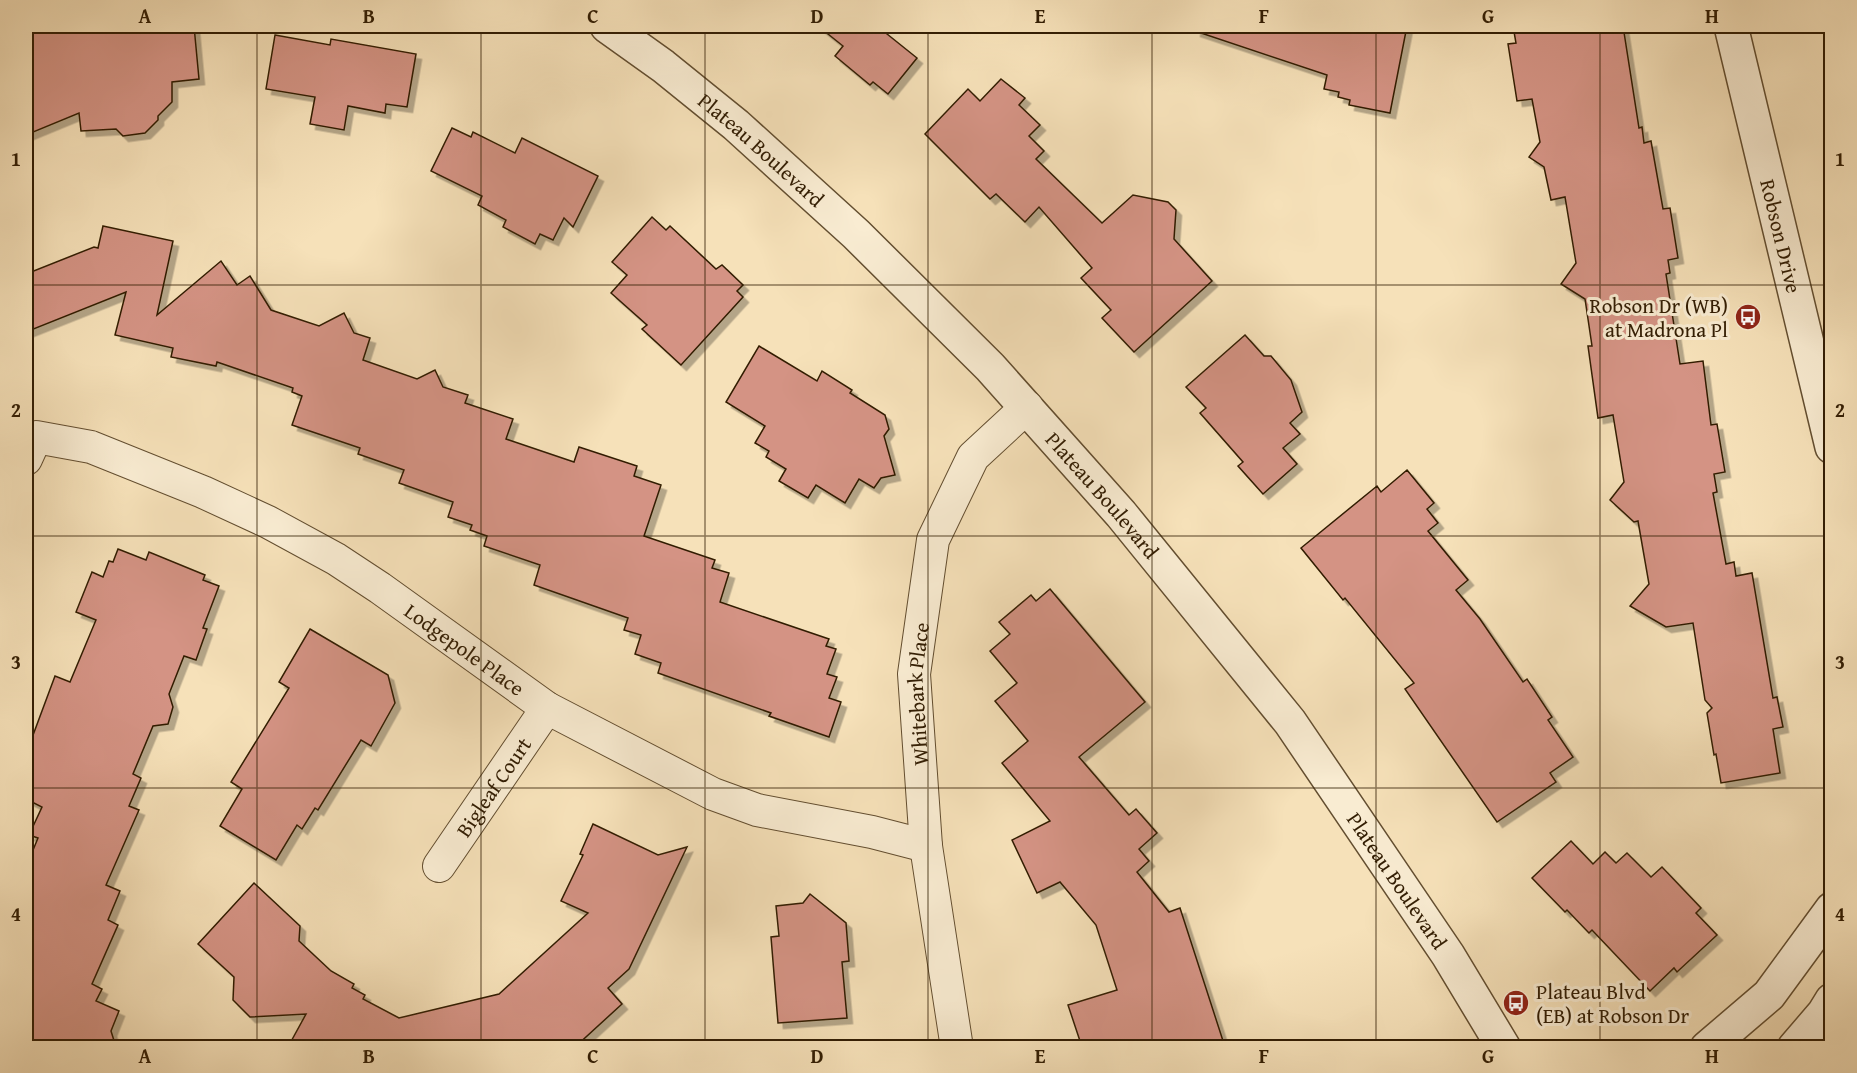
<svg xmlns="http://www.w3.org/2000/svg" width="1857" height="1073" font-family="'Gentium Book Plus',serif">
	<style>
		.building { fill: #d49384; stroke: #321d03; stroke-width: 1.5; filter: url(#shadow) }
		.lines { fill: none; stroke-linecap: round; stroke-linejoin: round }
		.minor-casing { stroke: #634e30; stroke-width: 34 }
		.tertiary-casing { stroke: #634e30; stroke-width: 36 }
		.minor { stroke: #f9ecd2; stroke-width: 32 }
		.tertiary { stroke: #f9ecd2; stroke-width: 33 }
		.grid { fill: none; stroke: #321d03; stroke-width: 1.5; stroke-opacity: 0.55 }
		.labels { text-anchor: middle; dominant-baseline: central; stroke-width: 6; stroke-linejoin: round; paint-order: stroke }
		.street-label { font-size: 21px; fill: #321d03; stroke: #f9ecd2 }
		.poi-label { font-size: 21px; fill: #321d03; stroke: #f9ecd2; text-anchor: end }
		.neatline { fill: none; stroke: #321d03; stroke-width: 2 }
		.grid-label { font-size: 20px; text-anchor: middle; font-weight: bold; fill: #321d03 }
	</style>
	<defs>
		<filter id="shadow"><feDropShadow dx="5.5" dy="5.5" stdDeviation="0" flood-color="#0004"/></filter>
	</defs>
	<rect width="100%" height="100%" fill="#f6e1b9"/>
	<filter id="stains"><feTurbulence type="fractalNoise" baseFrequency=".00333" numOctaves="4"/><feColorMatrix values="0 0 0 0 .2 0 0 0 0 .09 0 0 0 0 .02 0 0 0 .5 -.17"/></filter>
	<radialGradient id="worn" r=".72"><stop offset=".6" stop-color="#630" stop-opacity="0"/><stop offset="1" stop-color="#630" stop-opacity=".3"/></radialGradient>
	<!-- building -->
	<g class="building">
		<polygon points="94,26 194,26 199,79 172,82 172,102 158,116 158,120 145,133 123,136 116,129 81,131 79,113 26,135 26,33"/>
		<polygon points="818,26 877,26 917,58 888,94 873,82 870,85 835,56 843,46"/>
		<polygon points="1196,26 1407,26 1390,113 1349,105 1350,100 1338,97 1339,92 1324,89 1327,75 1195,31"/>
		<polygon points="1513,26 1623,26 1639,128 1642,127 1644,143 1651,141 1663,209 1670,208 1678,258 1668,260 1670,273 1666,274 1680,364 1703,361 1711,425 1717,424 1725,472 1714,474 1717,492 1713,493 1726,564 1734,562 1736,576 1752,573 1773,698 1777,697 1783,727 1773,729 1780,773 1721,783 1716,754 1714,755 1707,713 1712,708 1705,700 1693,623 1666,627 1630,606 1649,584 1638,521 1634,522 1610,500 1624,482 1613,415 1598,418 1588,346 1592,346 1585,299 1561,284 1576,263 1565,197 1551,200 1544,167 1529,157 1540,142 1532,99 1517,101 1508,44 1516,43"/>
		<polygon points="275,35 330,45 331,39 416,54 407,107 386,104 385,113 348,106 344,130 310,124 315,97 266,89"/>
		<polygon points="1001,79 1025,98 1019,105 1040,125 1029,136 1044,151 1036,159 1102,223 1133,195 1168,202 1176,210 1174,239 1212,281 1134,352 1102,318 1111,310 1081,278 1092,268 1039,207 1025,222 996,194 990,199 925,134 968,89 980,101"/>
		<polygon points="452,128 471,137 473,132 515,153 522,138 598,176 573,227 564,218 553,240 540,234 535,244 503,227 506,220 478,205 482,196 431,171"/>
		<polygon points="652,217 666,230 670,226 716,269 722,265 743,285 737,291 743,297 681,365 642,329 647,325 611,293 627,275 612,262"/>
		<polygon points="103,226 173,241 157,315 221,261 237,285 250,276 271,310 319,326 344,313 354,333 370,338 363,360 417,379 435,370 443,387 468,395 465,403 513,419 506,439 574,462 579,447 637,466 634,476 661,485 644,536 715,560 712,568 729,573 720,602 829,639 826,646 836,649 827,674 837,677 829,698 841,702 829,737 769,716 771,713 658,673 661,663 635,654 641,635 624,630 628,618 534,585 540,565 484,546 487,536 470,530 472,525 448,517 453,502 399,483 404,470 358,454 360,448 292,425 302,396 292,392 293,388 217,362 216,366 171,357 173,348 115,335 126,292 26,332 26,274 94,247 98,248"/>
		<polygon points="1245,335 1264,356 1271,356 1291,380 1302,412 1290,423 1300,434 1283,448 1297,464 1263,494 1238,466 1243,462 1200,413 1206,408 1186,387"/>
		<polygon points="759,346 817,381 822,371 852,390 850,393 885,415 889,429 884,436 895,475 881,478 874,488 859,479 845,503 816,485 808,498 779,481 786,469 766,457 769,451 755,443 765,426 726,402"/>
		<polygon points="1407,470 1434,503 1427,509 1438,523 1428,531 1468,580 1456,590 1480,619 1523,682 1527,679 1552,717 1548,720 1573,757 1550,773 1556,782 1497,822 1405,689 1414,683 1345,598 1343,600 1301,548 1377,486 1381,492"/>
		<polygon points="118,549 146,560 149,552 205,575 203,580 219,586 203,628 207,629 196,660 184,656 169,694 173,707 168,724 153,726 133,774 141,778 129,806 139,810 106,885 120,891 108,920 118,925 92,984 102,989 96,1001 119,1011 111,1031 116,1047 26,1047 26,867 38,838 29,835 42,807 26,799 26,754 55,676 70,682 96,620 76,612 92,572 103,577 109,561 113,562"/>
		<polygon points="1050,589 1145,702 1079,757 1129,815 1136,809 1157,833 1139,849 1149,861 1137,872 1169,912 1180,908 1225,1047 1082,1047 1068,1005 1117,990 1096,925 1060,882 1037,893 1012,840 1050,821 1002,763 1028,741 995,701 1017,683 990,651 1010,634 999,622 1031,595 1036,601"/>
		<polygon points="310,629 388,675 395,703 371,746 361,740 318,810 315,808 302,829 297,825 276,860 220,826 242,789 231,782 289,688 279,682"/>
		<polygon points="593,824 658,855 687,847 629,969 608,988 622,1004 575,1047 288,1047 306,1014 250,1017 233,1000 234,977 198,944 254,883 300,926 299,941 331,971 354,984 352,988 365,995 363,999 399,1018 499,994 588,913 561,901 583,855 580,854"/>
		<polygon points="1571,841 1593,864 1605,852 1616,863 1627,853 1651,877 1662,867 1701,908 1696,913 1717,935 1677,972 1674,968 1650,991 1592,930 1589,933 1567,910 1565,912 1532,878"/>
		<polygon points="810,894 846,923 849,961 842,962 847,1018 778,1023 771,937 779,936 776,906 803,903"/>
	</g>
	<g class="lines">
		<!-- minor casing -->
		<g class="minor-casing">
			<g id="minor">
				<path id="s1" d="M26,459L36,437L91,447L203,492L268,522L336,559L380,588L547,708L713,794L757,810L872,832L926,846"/>
				<path id="s2" d="M439,866L547,708"/>
				<path id="s3" d="M957,1048L926,846L914,674L933,540L973,457L1027,407"/>
			</g>
		</g>
		<!-- tertiary casing -->
		<g class="tertiary-casing">
			<g id="tertiary">
				<path id="s4" d="M607,26L663,66L736,125L856,234L990,367L1121,514L1290,722L1448,955L1504,1048"/>
				<path id="s5" d="M1731,26L1832,447"/>
				<polyline points="1707,1048 1769,995 1832,909"/>
				<polyline points="1794,1048 1824,1013 1832,1000"/>
			</g>
		</g>
		<!-- minor -->
		<use href="#minor" class="minor"/>
		<!-- tertiary -->
		<use href="#tertiary" class="tertiary"/>
	</g>
	<!-- grid -->
	<path class="grid" d="M257,26V1048M481,26V1048M705,26V1048M928,26V1048M1152,26V1048M1376,26V1048M1600,26V1048M26,285H1832M26,536H1832M26,788H1832"/>
	<!-- icons -->
	<defs>
		<g id="bus-disc" transform="scale(1.35)"><circle r="9.5" fill="#8f2418" stroke="#f9ecd2"/><path d="M-5-6H5V4H4V6H2V4H-2V6H-4V4H-5ZM-3.5-4V0h7V-4ZM-3.5 1.2v1.5H-2V1.2ZM2 1.2v1.5H3.5V1.2Z" fill="#fff"/></g>
	</defs>
	<g fill-rule="evenodd">
		<use href="#bus-disc" x="1748" y="317"/>
		<use href="#bus-disc" x="1516" y="1003"/>
	</g>
	<g class="labels">
		<!-- street labels -->
		<g class="street-label">
			<text stroke="none"><textPath href="#s4" startOffset="198">Plateau Boulevard</textPath></text>
			<text stroke="none"><textPath href="#s5" startOffset="216">Robson Drive</textPath></text>
			<text stroke="none"><textPath href="#s4" startOffset="684">Plateau Boulevard</textPath></text>
			<text stroke="none"><textPath href="#s1" startOffset="507">Lodgepole Place</textPath></text>
			<text stroke="none"><textPath href="#s3" startOffset="357">Whitebark Place</textPath></text>
			<text stroke="none"><textPath href="#s2" startOffset="96">Bigleaf Court</textPath></text>
			<text stroke="none"><textPath href="#s4" startOffset="1170">Plateau Boulevard</textPath></text>
		</g>
		<!-- poi labels -->
		<g class="poi-label">
			<text x="1728" y="305">Robson Dr (WB)<tspan x="1728" dy="24">at Madrona Pl</tspan></text>
			<text x="1536" y="991" text-anchor="start">Plateau Blvd<tspan x="1536" dy="24">(EB) at Robson Dr</tspan></text>
		</g>
	</g>
	<!-- margin -->
	<rect width="1857" height="1073" fill="none" stroke="#f6e1b9" stroke-width="66"/>
	<rect x="33" y="33" width="1791" height="1007" class="neatline"/>
	<g class="grid-label">
		<text x="145" y="23">A</text>
		<text x="369" y="23">B</text>
		<text x="593" y="23">C</text>
		<text x="817" y="23">D</text>
		<text x="1040" y="23">E</text>
		<text x="1264" y="23">F</text>
		<text x="1488" y="23">G</text>
		<text x="1712" y="23">H</text>
		<text x="16" y="166">1</text>
		<text x="1840" y="166">1</text>
		<text x="16" y="417">2</text>
		<text x="1840" y="417">2</text>
		<text x="16" y="669">3</text>
		<text x="1840" y="669">3</text>
		<text x="16" y="921">4</text>
		<text x="1840" y="921">4</text>
		<text x="145" y="1063">A</text>
		<text x="369" y="1063">B</text>
		<text x="593" y="1063">C</text>
		<text x="817" y="1063">D</text>
		<text x="1040" y="1063">E</text>
		<text x="1264" y="1063">F</text>
		<text x="1488" y="1063">G</text>
		<text x="1712" y="1063">H</text>
	</g>
	<rect width="100%" height="100%" filter="url(#stains)"/>
	<rect width="100%" height="100%" fill="url(#worn)"/>
</svg>
